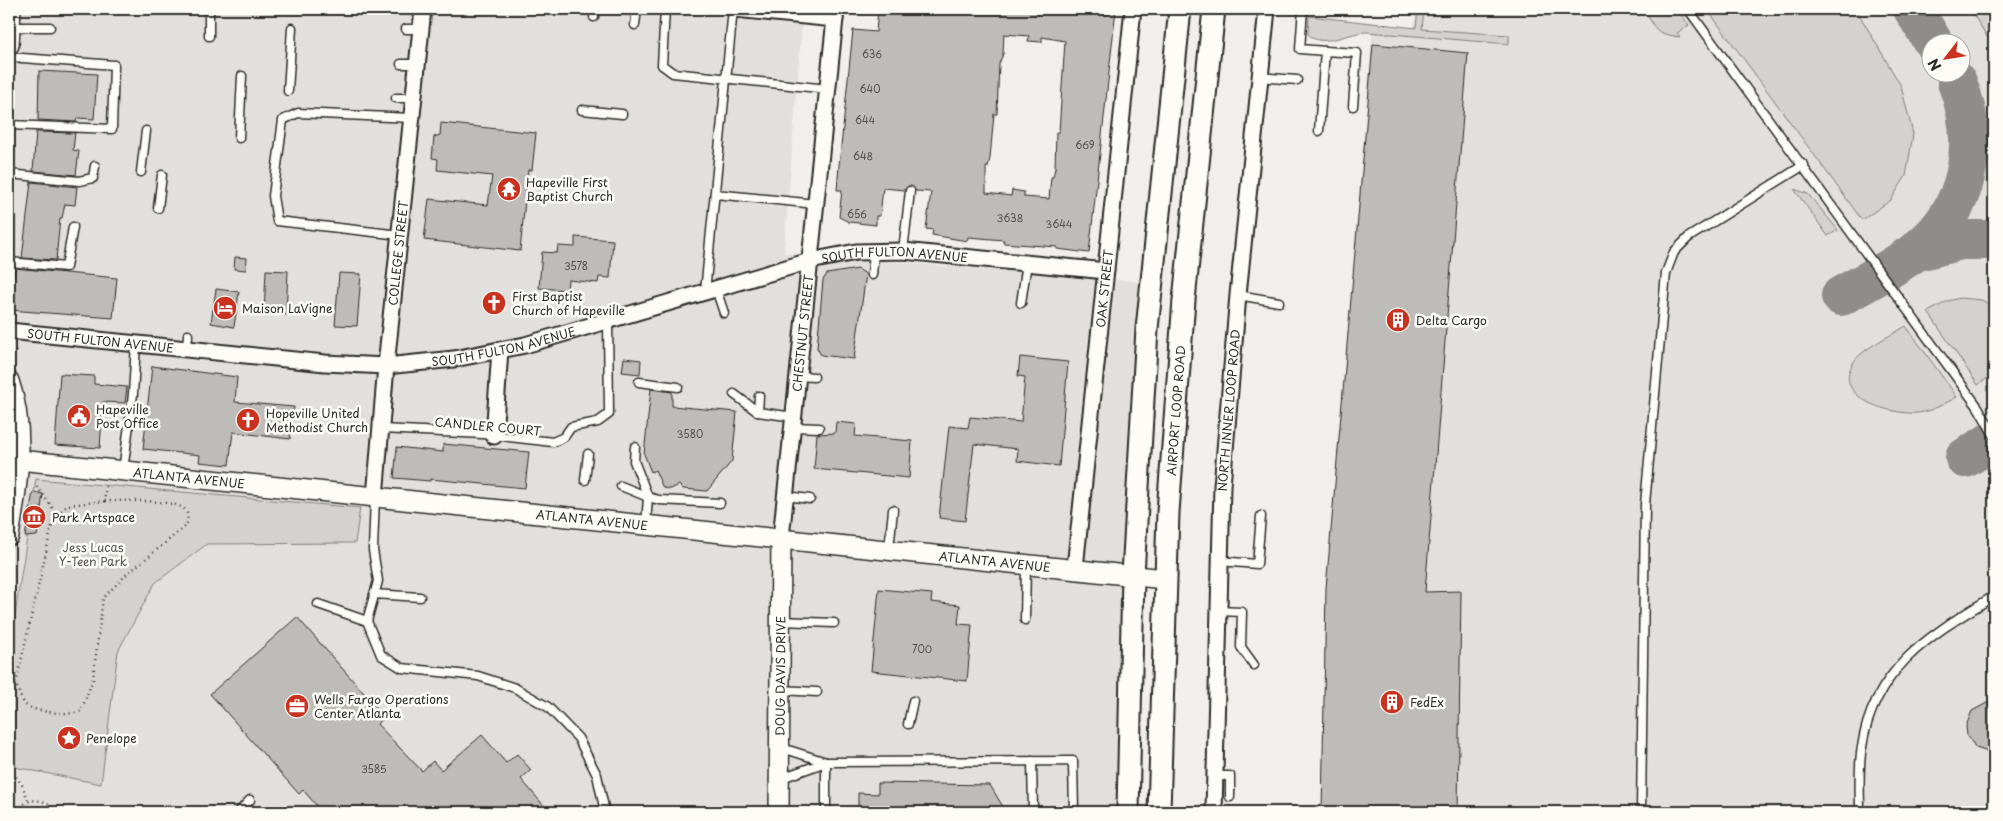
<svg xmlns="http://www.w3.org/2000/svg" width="2003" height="821" font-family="'Playpen Sans',sans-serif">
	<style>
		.built { fill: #e1e0dc; fill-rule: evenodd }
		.green { fill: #d3d2cf; stroke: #7f7e7d }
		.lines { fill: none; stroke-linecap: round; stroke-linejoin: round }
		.taxiway { stroke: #8e8d8b; stroke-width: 40 }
		.building { fill: #bdbcb8; stroke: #2b2b2b; fill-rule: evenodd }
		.service-casing { stroke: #2b2b2b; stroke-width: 11 }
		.minor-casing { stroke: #2b2b2b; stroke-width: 19 }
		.tertiary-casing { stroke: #2b2b2b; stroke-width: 22 }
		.secondary-casing { stroke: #2b2b2b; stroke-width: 25 }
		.path { stroke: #2b2b2b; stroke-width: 2.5; stroke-dasharray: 1 4; stroke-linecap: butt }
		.service { stroke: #fdfcf7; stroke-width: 8 }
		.minor { stroke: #fdfcf7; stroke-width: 15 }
		.tertiary { stroke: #fdfcf7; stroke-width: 19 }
		.secondary { stroke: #fdfcf7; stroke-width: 21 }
		.labels { text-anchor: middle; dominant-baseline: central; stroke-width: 5; stroke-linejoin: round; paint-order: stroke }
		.number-label { font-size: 10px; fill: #504f4e }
		.poi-label { font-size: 12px; fill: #2b2b2b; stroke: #fdfcf7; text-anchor: start }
		.street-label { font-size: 12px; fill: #2b2b2b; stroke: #fdfcf7 }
		.park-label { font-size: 12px; fill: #555554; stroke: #fdfcf7 }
	</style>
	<rect width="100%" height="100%" fill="#f0efeb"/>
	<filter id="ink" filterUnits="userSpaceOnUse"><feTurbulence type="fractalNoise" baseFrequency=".02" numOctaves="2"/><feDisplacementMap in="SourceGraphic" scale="10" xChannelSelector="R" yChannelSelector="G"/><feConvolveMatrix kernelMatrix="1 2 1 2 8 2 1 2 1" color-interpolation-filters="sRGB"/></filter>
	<g filter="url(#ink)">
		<!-- built -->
		<g class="built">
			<polygon points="9,9 803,9 784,253 1159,283 1128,812 9,812 9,766 101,784 118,651 155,583 207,544 354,543 32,498 9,653"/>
			<path d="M1416,9H1994V812H1322L1326,588L1373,27L1414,30ZM1930,42H1960V72H1930Z"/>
		</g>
		<!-- green -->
		<g class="green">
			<path d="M1418,9H1424L1422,29L1509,35V44L1367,32C1352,31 1320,50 1308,34L1309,16L1416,28Z"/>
			<path d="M1643,9H1676L1689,25L1677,33L1680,37C1652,33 1658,30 1643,9Z"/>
			<polygon points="1707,9 1856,9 1901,86 1913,134 1906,176 1891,200 1862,220"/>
			<polygon points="1970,9 1994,9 1994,48"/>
			<polygon points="1794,189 1808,194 1838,230 1828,236"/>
			<polygon points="1960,298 1982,300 1994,308 1994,373 1978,385 1928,312 1948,301"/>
			<path d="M1906,326L1957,397C1944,404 1932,411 1918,413C1893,415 1831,399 1853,363C1861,349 1892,335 1906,326Z"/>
			<polygon points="36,479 360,508 355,543 207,544 155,583 118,651 101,784 9,766 9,653"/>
		</g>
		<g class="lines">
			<!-- taxiway -->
			<g class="taxiway">
				<polyline points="1913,9 1933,42"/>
				<polyline points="1915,252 1961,240 1994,240"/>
				<path d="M1841,296C1866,282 1894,268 1916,251C1970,210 1981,142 1957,82"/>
				<polyline points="1965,458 1994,440"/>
			</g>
		</g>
		<!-- building -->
		<g class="building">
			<path d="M878,9H1116L1089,253L1057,249V247L1003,243L1004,240L968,237L967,241L932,235L933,230L926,229L931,192L916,191L911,186L904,190L883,188L880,216H876V225L849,222L839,217L842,190H837L839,166L853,30L876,32ZM1004,34L1029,36L1028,41L1042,42V37L1065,41L1059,132H1056L1055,168L1053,177H1051L1049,199L1024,197V192L1012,190L1011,196L986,193V167H988L990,158L994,114H997L999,64L1003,54Z"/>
			<polygon points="1373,44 1468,53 1425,592 1461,591 1458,812 1322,812 1326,588"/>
			<polygon points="39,71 97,74 94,119 77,118 76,122 38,120"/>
			<polygon points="441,123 536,133 532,170 528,170 520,251 424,240 429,199 488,205 492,176 437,170 438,159 432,158 434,137 440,135"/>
			<polygon points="36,132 75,133 73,150 79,151 76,175 33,171"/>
			<polygon points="31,182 77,187 75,205 65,204 62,218 60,218 56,260 22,258"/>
			<polygon points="575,237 613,240 610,278 599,277 598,283 568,280 567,290 539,288 542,252 557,253 558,246 575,247"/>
			<polygon points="235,257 247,258 246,270 234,269"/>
			<polygon points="15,268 117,278 113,318 9,310"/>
			<polygon points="858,269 866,274 854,359 821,355 817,348 823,280 827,274"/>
			<polygon points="266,270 288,271 286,315 264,314"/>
			<polygon points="339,273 361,274 357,326 335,325"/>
			<polygon points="216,289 239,292 234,327 211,323"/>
			<polygon points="1020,357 1068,362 1059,466 1017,461 1018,449 974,444 965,521 939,518 949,426 968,428 970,417 1021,422 1025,377 1018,376"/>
			<polygon points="624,358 641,360 640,374 622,372"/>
			<polygon points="152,366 237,377 235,402 294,407 290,439 233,432 229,465 199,462 200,455 143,449"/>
			<polygon points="60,374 94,376 94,384 127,387 125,403 103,402 100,448 55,445"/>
			<polygon points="651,389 672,392 672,406 737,412 732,461 707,491 683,489 679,485 671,489 663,488 655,470 651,472 644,454"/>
			<polygon points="836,422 856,424 855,436 912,441 909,478 814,469 817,434 835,433"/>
			<polygon points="443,444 529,452 525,488 430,479 430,481 394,478 397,447 443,452"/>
			<polygon points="33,492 43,494 37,536 25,537"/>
			<polygon points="879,589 932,594 931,602 960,605 958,624 972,625 967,681 871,671"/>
			<polygon points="297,617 385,717 377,724 422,771 433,761 441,770 482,735 506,763 517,754 531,770 521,779 545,807 540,812 322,812 303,790 299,794 210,694"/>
			<polygon points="1987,703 1994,703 1994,754 1976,748 1967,735 1966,726 1972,711"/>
			<polygon points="878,783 990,785 1006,812 858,812 858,793 878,794"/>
		</g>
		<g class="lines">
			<!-- service casing -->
			<g class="service-casing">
				<g id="service">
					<polyline points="665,9 662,65 673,73 828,89"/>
					<polyline points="1303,9 1300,49 1325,51 1319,131"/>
					<polyline points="1688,9 1978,407 1994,435"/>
					<polyline points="594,17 595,9"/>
					<polyline points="635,25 637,9"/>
					<polyline points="10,27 50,27"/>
					<polyline points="406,29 421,29"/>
					<polyline points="209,36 209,9"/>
					<polyline points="1325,51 1357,53 1353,106"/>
					<polyline points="9,57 114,65 112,129 9,125"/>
					<polyline points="401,64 418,64"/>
					<polyline points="1258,77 1297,80"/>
					<polyline points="288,91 292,28"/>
					<polyline points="396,98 414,98"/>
					<polyline points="582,110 622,114"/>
					<polyline points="239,138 242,76"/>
					<polyline points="141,172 146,131"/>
					<polyline points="9,174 79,181 93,178 95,166"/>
					<polyline points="715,194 816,204"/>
					<polyline points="158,208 162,175"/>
					<polyline points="400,235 277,221 273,196 283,120 298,113 412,118"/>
					<polyline points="903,251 910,191"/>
					<polyline points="9,262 66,267 73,227"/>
					<polyline points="872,275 874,252"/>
					<polyline points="716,289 724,313"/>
					<polyline points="705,292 733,9"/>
					<polyline points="1238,295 1279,302"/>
					<polyline points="1021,303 1027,263"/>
					<polyline points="187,349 188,335"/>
					<polyline points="798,376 814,377"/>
					<polyline points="639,382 678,387"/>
					<polyline points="734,394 758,412 794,417"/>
					<polyline points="758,412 759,396"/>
					<polyline points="793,427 819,428"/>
					<polyline points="381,429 483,434 553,442 564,437 571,427 598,422 609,414 608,321"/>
					<polyline points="635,447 634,461 648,497 646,525"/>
					<polyline points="123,471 133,394 136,344"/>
					<polyline points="585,480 588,454"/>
					<polyline points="621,486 648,497 659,500 720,503"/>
					<polyline points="786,496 810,499"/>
					<polyline points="375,497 373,550 378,581 367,621 381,655 402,668 478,676 515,688 548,707 578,738 597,775 605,812"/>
					<polyline points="889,549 893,510"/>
					<polyline points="1219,561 1257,564 1261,516"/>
					<polyline points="374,594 420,597"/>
					<polyline points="318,604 367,621"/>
					<polyline points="1218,611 1242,612 1241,647 1254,665"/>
					<polyline points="1025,620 1026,565"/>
					<polyline points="781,621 834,623"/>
					<polyline points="781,690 817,692"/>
					<polyline points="908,724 913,701"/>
					<polyline points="779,747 826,762 1073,761 1074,812"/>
					<polyline points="1032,761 1033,812"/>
					<polyline points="1215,776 1230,776 1230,797"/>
					<polyline points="779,779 826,762"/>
					<polyline points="239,812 250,800"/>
					<polyline points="826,812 826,762"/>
					<polyline points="1641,812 1645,504 1666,273 1674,252 1689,237 1804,165"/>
					<path d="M1860,812C1860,791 1858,768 1862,747C1873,668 1932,634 1994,596"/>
				</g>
			</g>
			<!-- minor casing -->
			<g class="minor-casing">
				<g id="minor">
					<polyline points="735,9 835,19"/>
					<path id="s1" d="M9,331L325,363L386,366L454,359L525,345L810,261L856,252L903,251L1106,271"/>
					<polyline points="494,436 500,350"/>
					<path id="s2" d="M375,497L386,366L423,9"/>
					<path id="s3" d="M781,538L836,9"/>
					<path id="s4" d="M1075,568L1133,9"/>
					<path id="s5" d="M1214,812L1222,486L1238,295L1267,9"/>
				</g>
			</g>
			<!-- tertiary casing -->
			<g class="tertiary-casing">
				<g id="tertiary">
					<polyline points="9,45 11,9"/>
					<path d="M9,381C26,430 18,485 9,536"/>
					<path id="s6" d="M19,460L1165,579"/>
					<path id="s7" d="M779,812L781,538"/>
				</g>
			</g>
			<!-- secondary casing -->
			<g class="secondary-casing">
				<g id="secondary">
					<polyline points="1128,812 1133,575 1147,329 1180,9"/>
					<path id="s8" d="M1159,812L1168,512L1184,300L1214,9"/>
				</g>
			</g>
			<!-- path -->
			<g class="path">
				<polyline points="12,360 14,352 19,348"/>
				<polyline points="37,487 57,514"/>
				<path d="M105,501C122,501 169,499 183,508C189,512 188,520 186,526L127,574L103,598L93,679L81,711C73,716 33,712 26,705C21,700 18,690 16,683L54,517L68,505Z"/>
				<polyline points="104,502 106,486"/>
				<polyline points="9,771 12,771 22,785 29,802"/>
				<path d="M18,812C26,795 46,798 56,812"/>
			</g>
			<!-- service -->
			<use href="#service" class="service"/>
			<!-- minor -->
			<use href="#minor" class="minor"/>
			<!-- tertiary -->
			<use href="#tertiary" class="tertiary"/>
			<!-- secondary -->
			<use href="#secondary" class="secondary"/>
		</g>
	</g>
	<!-- icons -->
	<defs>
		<g id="temple-disc" transform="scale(1.25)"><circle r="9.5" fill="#c8321e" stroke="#fdfcf7"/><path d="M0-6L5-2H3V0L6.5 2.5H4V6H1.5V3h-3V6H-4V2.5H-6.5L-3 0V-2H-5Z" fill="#fff"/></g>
		<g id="church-disc" transform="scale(1.25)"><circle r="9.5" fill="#c8321e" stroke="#fdfcf7"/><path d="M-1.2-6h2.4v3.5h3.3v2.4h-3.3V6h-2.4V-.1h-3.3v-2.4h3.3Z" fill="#fff"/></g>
		<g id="hotel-disc" transform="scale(1.25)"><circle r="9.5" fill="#c8321e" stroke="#fdfcf7"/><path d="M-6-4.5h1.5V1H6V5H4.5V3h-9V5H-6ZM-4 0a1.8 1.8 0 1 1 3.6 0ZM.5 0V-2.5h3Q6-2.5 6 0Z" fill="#fff"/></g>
		<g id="building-disc" transform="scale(1.25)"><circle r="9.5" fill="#c8321e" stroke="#fdfcf7"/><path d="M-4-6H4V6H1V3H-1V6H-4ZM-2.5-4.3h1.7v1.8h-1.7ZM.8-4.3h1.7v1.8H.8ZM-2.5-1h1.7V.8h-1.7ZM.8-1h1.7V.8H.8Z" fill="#fff"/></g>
		<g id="civic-disc" transform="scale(1.25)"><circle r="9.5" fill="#c8321e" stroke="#fdfcf7"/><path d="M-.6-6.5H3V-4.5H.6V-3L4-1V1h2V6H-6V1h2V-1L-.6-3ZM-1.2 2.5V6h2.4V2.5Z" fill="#fff"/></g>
		<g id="museum-disc" transform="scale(1.25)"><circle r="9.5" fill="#c8321e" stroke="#fdfcf7"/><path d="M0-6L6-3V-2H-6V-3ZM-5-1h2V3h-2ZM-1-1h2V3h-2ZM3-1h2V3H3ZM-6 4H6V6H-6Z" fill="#fff"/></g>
		<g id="office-disc" transform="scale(1.25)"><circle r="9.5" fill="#c8321e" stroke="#fdfcf7"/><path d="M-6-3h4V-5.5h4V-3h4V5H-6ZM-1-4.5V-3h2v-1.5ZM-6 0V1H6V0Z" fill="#fff"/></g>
		<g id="sight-disc" transform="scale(1.25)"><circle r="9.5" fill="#c8321e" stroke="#fdfcf7"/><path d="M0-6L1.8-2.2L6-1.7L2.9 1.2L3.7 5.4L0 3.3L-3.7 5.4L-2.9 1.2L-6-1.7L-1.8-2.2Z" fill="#fff"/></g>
	</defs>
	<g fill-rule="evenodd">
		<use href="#temple-disc" x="509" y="189"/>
		<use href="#church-disc" x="494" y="303"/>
		<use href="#hotel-disc" x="225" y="308"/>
		<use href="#building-disc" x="1398" y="320"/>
		<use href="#civic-disc" x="79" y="416"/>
		<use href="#church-disc" x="248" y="420"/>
		<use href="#museum-disc" x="34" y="517"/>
		<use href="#building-disc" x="1392" y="702"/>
		<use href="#office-disc" x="297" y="706"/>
		<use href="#sight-disc" x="69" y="738"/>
	</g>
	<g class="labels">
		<!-- number labels -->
		<g class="number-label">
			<text x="872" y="53">636</text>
			<text x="870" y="88">640</text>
			<text x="865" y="119">644</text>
			<text x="1085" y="144">669</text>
			<text x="863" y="155">648</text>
			<text x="857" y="213">656</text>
			<text x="1010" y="217">3638</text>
			<text x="1059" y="223">3644</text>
			<text x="576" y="265">3578</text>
			<text x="690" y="433">3580</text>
			<text x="922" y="648">700</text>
			<text x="374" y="768">3585</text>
		</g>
		<!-- poi labels -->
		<g class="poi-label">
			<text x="526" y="182">Hapeville First<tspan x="526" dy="14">Baptist Church</tspan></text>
			<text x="512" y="296">First Baptist<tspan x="512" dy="14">Church of Hapeville</tspan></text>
			<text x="242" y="308">Maison LaVigne</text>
			<text x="1416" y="320">Delta Cargo</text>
			<text x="96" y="409">Hapeville<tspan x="96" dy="14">Post Office</tspan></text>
			<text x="266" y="413">Hopeville United<tspan x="266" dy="14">Methodist Church</tspan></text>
			<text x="52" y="517">Park Artspace</text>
			<text x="314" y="699">Wells Fargo Operations<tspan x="314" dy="14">Center Atlanta</tspan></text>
			<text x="1410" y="702">FedEx</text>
			<text x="86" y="738">Penelope</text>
		</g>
		<!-- street labels -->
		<g class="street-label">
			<text stroke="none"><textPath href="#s2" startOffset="245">COLLEGE STREET</textPath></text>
			<text stroke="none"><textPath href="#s1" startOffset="902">SOUTH FULTON AVENUE</textPath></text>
			<text stroke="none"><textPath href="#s4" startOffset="281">OAK STREET</textPath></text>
			<text stroke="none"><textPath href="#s3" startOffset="206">CHESTNUT STREET</textPath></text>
			<text stroke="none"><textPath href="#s1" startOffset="92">SOUTH FULTON AVENUE</textPath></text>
			<text stroke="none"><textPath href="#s1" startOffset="498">SOUTH FULTON AVENUE</textPath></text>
			<text stroke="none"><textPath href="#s8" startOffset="402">AIRPORT LOOP ROAD</textPath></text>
			<text stroke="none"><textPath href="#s5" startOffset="402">NORTH INNER LOOP ROAD</textPath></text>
			<text transform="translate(488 426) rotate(5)">CANDLER COURT</text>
			<text stroke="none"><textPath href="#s6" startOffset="171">ATLANTA AVENUE</textPath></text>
			<text stroke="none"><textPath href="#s6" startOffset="576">ATLANTA AVENUE</textPath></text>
			<text stroke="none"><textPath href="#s6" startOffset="981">ATLANTA AVENUE</textPath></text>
			<text stroke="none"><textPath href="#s7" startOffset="136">DOUG DAVIS DRIVE</textPath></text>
		</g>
		<!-- park labels -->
		<g class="park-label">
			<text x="93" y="547">Jess Lucas<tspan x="93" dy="14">Y-Teen Park</tspan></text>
		</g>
	</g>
	<!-- margin -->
	<rect width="2003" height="821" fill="none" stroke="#fdfcf7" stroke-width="30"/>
	<rect x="15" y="15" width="1973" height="791" fill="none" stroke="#2b2b2b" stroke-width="2" filter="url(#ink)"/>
	<!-- north arrow -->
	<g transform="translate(1946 58) rotate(239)"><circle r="24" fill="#fdfcf7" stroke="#a9a8a5"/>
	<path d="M0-4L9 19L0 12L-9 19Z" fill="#c8321e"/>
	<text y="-8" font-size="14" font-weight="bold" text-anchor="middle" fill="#2b2b2b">N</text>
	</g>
</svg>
